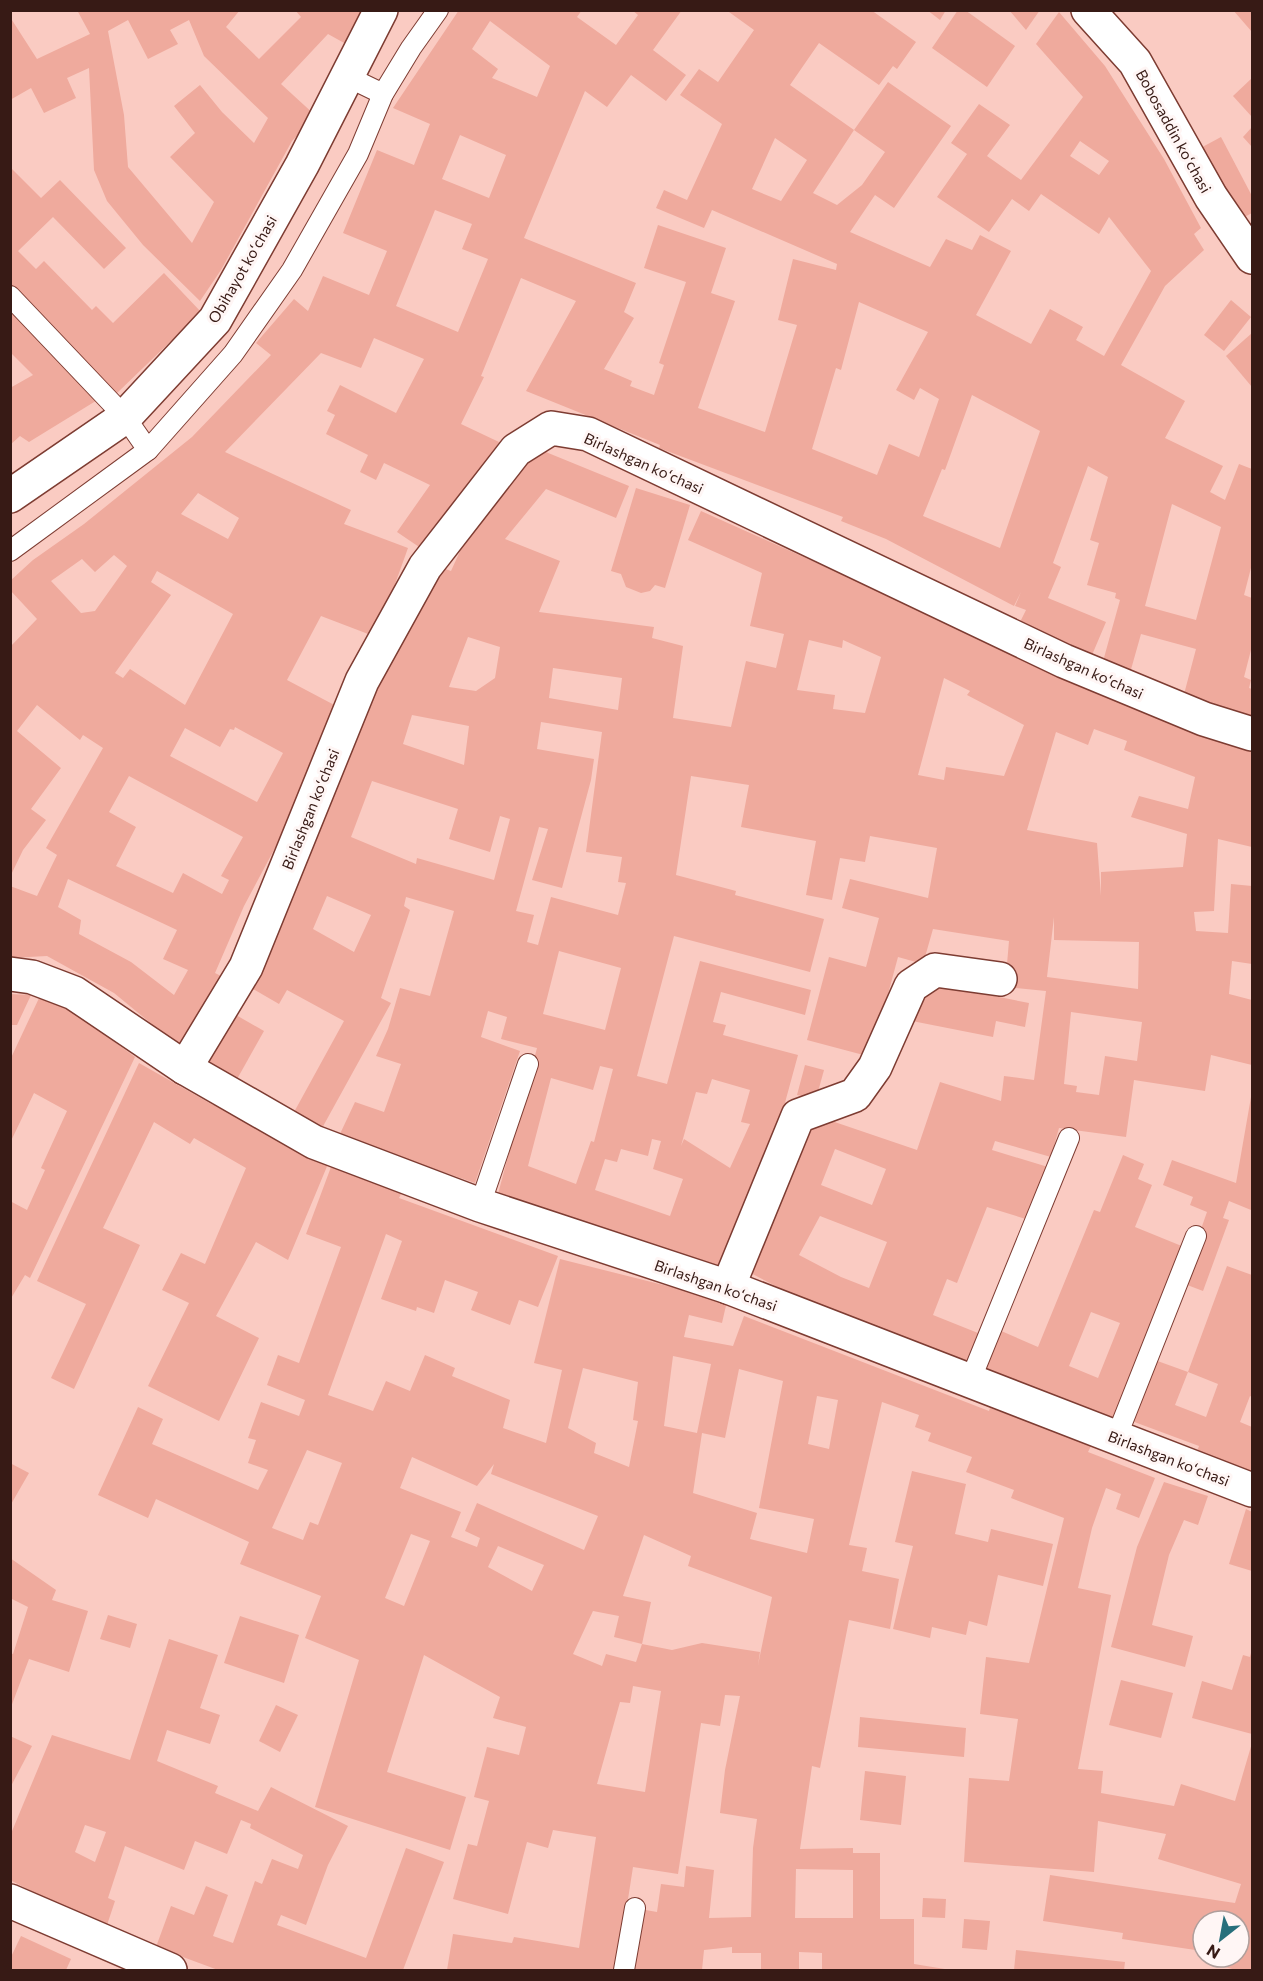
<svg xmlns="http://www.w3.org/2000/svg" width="1263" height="1981" font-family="Commissioner,sans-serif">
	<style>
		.building { fill: #efaa9d; fill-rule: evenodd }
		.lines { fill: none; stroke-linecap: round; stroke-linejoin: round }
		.service-casing { stroke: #7d3c32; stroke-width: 22 }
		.minor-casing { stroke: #7d3c32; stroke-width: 36 }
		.tertiary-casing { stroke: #7d3c32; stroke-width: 36 }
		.service { stroke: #fff; stroke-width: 20 }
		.minor { stroke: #fff; stroke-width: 33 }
		.tertiary { stroke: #fff; stroke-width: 33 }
		.labels { text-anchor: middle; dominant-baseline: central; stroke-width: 6; stroke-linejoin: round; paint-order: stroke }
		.street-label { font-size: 15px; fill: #371a15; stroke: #fff6f5 }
	</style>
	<rect width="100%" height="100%" fill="#facbc2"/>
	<!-- building -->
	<g class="building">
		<path d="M77,10H240L226,27L259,59L301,17L295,10H365L346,44L328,34L281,84L316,116L292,141L221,270L200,301L143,245L107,201L94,170L89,68L67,78L76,98L44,113L31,88L10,100V17L37,59L90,34ZM128,20L148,59L178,44L170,30L189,20L204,56L268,118L254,143L222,112L200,85L174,106L195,133L170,157L214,202L192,243L128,167L124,115L108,31Z"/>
		<path d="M459,10H582L577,17L616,45L638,15L632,10H682L653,50L686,75L666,101L631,75L607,107L585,91L524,238L636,283L624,312L634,318L604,369L632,381L630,386L654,395L664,365L659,363L686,282L644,268L658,225L726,248L711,293L735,301L698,408L765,432L797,325L778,320L793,259L836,270L837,264L712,210L704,228L656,208L664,190L687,200L722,124L680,95L699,69L718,82L754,30L729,12L871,10L916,42L897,69L893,66L879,85L819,43L790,85L854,130L813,193L837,205L862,185L885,152L854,130L888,82L951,126L894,208L875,195L850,232L930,267L946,239L972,250L980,235L1011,251L976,315L1031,344L1050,309L1083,327L1076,340L1104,356L1151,271L1109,217L1099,234L1041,194L1029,211L1012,199L989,232L937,197L967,154L951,143L979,104L1010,125L987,156L1021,180L1083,97L1036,44L1059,12L1105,66L1164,159L1201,228L1194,234L1204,250L1165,286L1121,365L1185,401L1165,438L1223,466L1210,492L1225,500L1239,464L1252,469V564L1244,595L1252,598V646L1244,677L1251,680L1249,688L1252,689V722L1183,698L1196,649L1141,634L1130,673L1102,665L1120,600L1115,598L1116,593L1087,585L1099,543L1090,540L1108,477L1088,466L1053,563L1061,567L1048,598L1106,622L1092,655L1019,624L1026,610L1015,606L1021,592L1014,606L886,539L841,521L843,517L659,448L660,445L526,391L576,301L521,278L481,376L484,377L461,424L499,442L480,480L428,553L397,532L430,485L384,463L376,480L360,472L368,455L326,434L335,415L327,411L340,385L396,413L424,359L374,338L361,368L321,353L225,452L351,510L344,524L408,548L376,637L321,616L287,680L340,708L309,766L316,771L244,906L215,973L225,978L181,1048L114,993L47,956L10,958V886L37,896L57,855L46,848L103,748L83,735L80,740L37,705L17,731L61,768L31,809L46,820L23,850L10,877V647L37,619L10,590V581L33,560L84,524L192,437L271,355L256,343L294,299L308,311L323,276L369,295L387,251L343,233L377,150L414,165L430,124L393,108ZM490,21L550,66L537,97L492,78L498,69L472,49ZM460,135L506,155L489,198L442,179ZM775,138L807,160L781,201L752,189ZM1080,141L1109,161L1099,175L1070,156ZM435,210L472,224L462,249L488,259L458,332L396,306ZM859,302L928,332L896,390L914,400L920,388L939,399L919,457L889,444L877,475L812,449L836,368L841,370ZM972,395L1040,431L1000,548L923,516L942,469L945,470ZM198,493L239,518L228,539L181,514ZM1172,504L1221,527L1196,620L1145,606ZM114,555L127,566L95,611L81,613L51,581L82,559L95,572ZM157,571L233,614L185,705L130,669L123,678L115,673L171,595L151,582ZM235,727L283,753L257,802L170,756L185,728L220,747L230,729L234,730ZM129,776L243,837L221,876L229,880L222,894L183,873L173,893L116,866L136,827L109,812ZM68,879L177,930L163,959L188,970L174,995L131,962L79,934L81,920L58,907Z"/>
		<polygon points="927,10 946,10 940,20"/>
		<polygon points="958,10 965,10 1015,46 987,87 932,48"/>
		<polygon points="1009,10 1040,10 1026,30"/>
		<polygon points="1233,10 1252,10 1252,32"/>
		<polygon points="1252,78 1252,117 1233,96"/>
		<polygon points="1252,127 1252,147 1243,137"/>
		<polygon points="1221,137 1252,196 1252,213 1233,223 1195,151"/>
		<polygon points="10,167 41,198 60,180 126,248 104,269 53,217 18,251 36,269 44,261 92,310 96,306 113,323 164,273 201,312 116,394 10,286"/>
		<polygon points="1231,300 1251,317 1224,351 1204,335"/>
		<polygon points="10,306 99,399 29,442 20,436 10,445 10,388 33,375 10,352"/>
		<polygon points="1252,333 1252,387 1226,356"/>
		<path d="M536,448L629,486L616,518L546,489L505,539L560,561L539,612L654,627L652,638L683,646L673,718L731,727L746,661L776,668L784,634L750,626L762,573L688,540L701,511L857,581L858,576L1140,708L1139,711L1252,751V847L1218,839L1214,911L1194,912L1196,931L1228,933L1231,884L1252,886V964L1232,961L1229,994L1252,1000V1065L1211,1055L1205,1091L1134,1080L1126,1137L1059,1128L1051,1157L995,1141L992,1150L1048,1167L1029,1220L987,1207L957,1283L947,1279L933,1315L983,1335L970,1369L823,1311L743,1269L782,1196L817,1116L917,1150L940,1082L1001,1101L1004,1076L1034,1080L1046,991L1005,987L1009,941L933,929L923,964L898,957L871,1057L807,1040L829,957L866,967L879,918L842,908L850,879L928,898L937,848L870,836L865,862L840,858L832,900L806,895L816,841L741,827L749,785L691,776L676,875L736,891L735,895L824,919L810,972L674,936L637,1076L667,1084L700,961L811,990L805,1015L721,992L713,1022L726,1025L723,1035L798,1055L768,1165L718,1272L498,1194L537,1048L501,1039L507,1017L488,1011L481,1037L520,1051L475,1183L339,1136L355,1102L384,1112L401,1064L376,1056L388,1029L400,988L430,996L454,911L406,897L404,906L410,910L381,998L391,1003L321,1130L293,1114L344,1021L287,990L279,1004L246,985L397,639L440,567L451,571L471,527ZM468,637L500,647L495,678L476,691L449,687ZM809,640L842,648L843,640L881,657L865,713L833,709L835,695L797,690ZM553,668L622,678L618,710L549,698ZM944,678L970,691L967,695L1024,725L1004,776L946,767L944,780L918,775ZM412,715L469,726L464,765L403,744ZM541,722L602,732L586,852L622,857L618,882L626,883L618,915L551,897L538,945L527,942L534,915L516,911L539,827L548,829L532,880L562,888L591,780L594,759L537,749ZM1094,729L1127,741L1124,750L1195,777L1188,809L1139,796L1131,817L1187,834L1183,867L1101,872V896L1097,843L1027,830L1056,732L1088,745ZM372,781L458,809L449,839L490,852L500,816L510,819L494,880L417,858L416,864L351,837ZM327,896L371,915L354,952L313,929ZM1054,917V940L1139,942L1138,989L1047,977ZM559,951L621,968L605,1030L543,1014ZM1071,1012L1142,1022L1137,1061L1105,1056L1099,1095L1076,1092L1077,1086L1064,1084ZM600,1066L613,1069L594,1142L591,1141L576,1184L528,1166L551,1078L593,1090ZM712,1079L750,1090L741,1122L750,1124L730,1168L684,1139L681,1146L696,1092L707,1094ZM652,1139L661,1141L653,1169L683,1179L670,1216L595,1190L605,1159L617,1162L621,1149L648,1156ZM835,1149L886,1169L872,1205L821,1185ZM820,1216L887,1242L869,1288L841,1277L799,1255Z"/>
		<polygon points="636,488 690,505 665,588 655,585 650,591 641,593 626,587 621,574 611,571"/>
		<polygon points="934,984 1029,1003 1025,1027 996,1021 993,1037 907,1020"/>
		<polygon points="10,994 31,995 17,1025 10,1025"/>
		<polygon points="40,996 71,1010 135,1057 30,1278 25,1275 10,1300 10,1201 27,1210 45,1170 41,1168 67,1111 34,1093 10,1143 10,1060"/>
		<polygon points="229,1011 264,1031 232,1088 196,1067"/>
		<polygon points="139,1063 213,1105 216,1099 328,1164 288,1260 256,1242 216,1316 259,1338 219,1421 148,1386 189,1303 162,1290 181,1253 205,1264 246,1168 194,1138 190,1144 154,1122 103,1228 140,1245 74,1389 51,1378 86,1304 37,1281"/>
		<polygon points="805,1065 824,1070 816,1099 797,1095"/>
		<polygon points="1251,1097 1251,1210 1229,1201 1223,1218 1229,1220 1203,1291 1182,1283 1207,1212 1190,1205 1193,1197 1163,1185 1172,1160 1236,1183"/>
		<path d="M1123,1155L1144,1164L1138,1179L1152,1185L1135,1227L1189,1249L1117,1426L983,1370L999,1330L1038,1347L1094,1210L1100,1212ZM1091,1312L1120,1323L1098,1378L1069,1366Z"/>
		<path d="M331,1167L402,1192L399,1198L558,1256L538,1307L519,1300L510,1325L471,1310L478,1292L445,1280L434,1313L417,1307L416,1311L381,1299L402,1241L386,1234L328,1395L373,1411L386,1381L410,1391L425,1355L455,1368L452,1376L510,1400L503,1428L546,1443L562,1370L534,1363L560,1259L727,1301L722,1323L689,1315L684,1337L733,1346L744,1316L989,1411L990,1408L1092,1444L1088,1452L1155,1478L1139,1518L1116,1509L1121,1494L1106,1488L1092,1528L1078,1588L1111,1595L1078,1769L1103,1771L1101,1793L1174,1806L1181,1784L1235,1801L1252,1743V1970H1236L1217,1965L1219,1957H1239V1921H1203L1202,1951L1122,1939L1123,1933L1043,1921L1050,1875L1235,1903L1241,1884L1158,1859L1166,1834L1098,1821L1094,1872L964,1862L969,1778L1009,1781L1018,1719L980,1714L986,1657L1029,1663L1064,1518L1011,1498L1014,1490L966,1472L972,1457L928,1441L931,1433L915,1427L919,1415L882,1402L849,1545L867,1548L862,1571L899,1579L890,1629L849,1620L820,1768L812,1766L800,1849L853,1848V1853H880V1919H914V1964L951,1970H822V1953L799,1952V1970H761V1953H732V1947L704,1950L702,1970H632L640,1909L657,1912L661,1884L684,1887L686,1866L714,1870L709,1918L751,1917L753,1848L757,1819L720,1813L725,1770L740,1696L725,1695L720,1726L701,1723L678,1874L633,1867L617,1970H447L453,1934L512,1943L514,1937L579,1948L596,1837L553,1830L548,1848L527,1842L508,1914L453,1899L468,1844L477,1846L489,1801L474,1797L487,1747L519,1755L526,1727L493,1718L500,1697L424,1655L387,1772L466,1797L450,1850L315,1807L359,1660L305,1638L321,1596L240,1564L249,1542L156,1499L148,1518L98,1495L138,1407L163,1419L152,1444L258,1490L268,1470L248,1463L256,1440L248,1438L261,1402L299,1416L305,1400L267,1385L278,1355L299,1363L341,1247L306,1234ZM673,1356L711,1364L697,1433L664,1426ZM583,1368L638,1382L633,1420L638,1421L629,1467L594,1453L596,1443L568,1428ZM739,1369L783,1381L759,1508L814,1519L807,1553L750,1539L757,1513L693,1493L702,1433L725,1438ZM817,1396L838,1400L829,1449L808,1444ZM307,1450L342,1463L318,1525L310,1522L303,1540L272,1528ZM412,1457L477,1486L494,1464L491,1474L598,1516L584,1550L477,1503L465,1531L480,1538L477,1547L451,1537L461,1512L400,1488ZM411,1534L430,1541L404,1606L385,1598ZM644,1535L691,1556L688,1566L772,1597L758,1665L760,1652L702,1643L672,1650L642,1644L636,1662L606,1654L602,1666L573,1654L593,1611L619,1616L614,1637L642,1644L651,1602L623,1596ZM498,1546L544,1565L532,1591L488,1567ZM633,1686L661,1691L645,1792L597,1784L620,1702L630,1703ZM796,1869L853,1870V1918H795Z"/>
		<polygon points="1227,1266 1252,1275 1252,1397 1250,1396 1240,1422 1252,1427 1252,1482 1194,1460 1199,1446 1129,1420 1152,1359 1188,1372 1175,1405 1206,1417 1218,1384 1188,1372"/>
		<polygon points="10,1463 29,1473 10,1506"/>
		<polygon points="912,1471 966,1484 955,1534 988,1542 991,1529 1053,1544 1043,1586 998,1575 987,1626 969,1621 966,1635 932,1627 930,1638 893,1629 913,1546 895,1542"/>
		<polygon points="1164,1482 1208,1496 1198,1525 1184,1520 1169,1555 1152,1625 1193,1636 1185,1667 1111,1647 1137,1547"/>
		<polygon points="1246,1509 1252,1512 1252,1571 1229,1564"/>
		<polygon points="10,1558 56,1590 52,1600 88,1611 69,1672 29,1659 11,1707 10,1653 13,1654 28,1607 10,1598"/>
		<polygon points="108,1615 137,1624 130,1648 100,1639"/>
		<polygon points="240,1616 299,1635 284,1683 224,1663"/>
		<path d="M169,1639L218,1655L200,1708L220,1715L210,1744L167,1730L157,1761L218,1786L215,1793L258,1811L271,1787L348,1826L328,1865L306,1925L281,1915L277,1925L366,1958L406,1848L444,1862L403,1970H218L156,1947L171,1906L194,1915L206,1886L228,1895L213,1936L233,1943L255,1881L262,1884L272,1859L298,1869L303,1855L250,1828L251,1824L241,1820L227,1854L195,1841L184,1870L125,1846L108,1898L115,1901L107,1925L78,1915L10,1880V1836L52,1735L130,1760ZM85,1825L106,1832L95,1862L75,1852Z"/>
		<polygon points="1252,1649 1252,1734 1192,1718 1202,1681 1232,1690 1243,1655 1250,1657"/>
		<polygon points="1121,1680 1173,1693 1161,1738 1109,1725"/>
		<polygon points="276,1705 298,1715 280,1752 259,1741"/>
		<polygon points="860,1717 966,1728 964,1757 858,1747"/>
		<polygon points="10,1736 32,1746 10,1788"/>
		<polygon points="865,1771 906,1776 901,1825 860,1820"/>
		<polygon points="923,1898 946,1899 945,1918 922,1917"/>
		<polygon points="964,1919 990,1921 987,1950 962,1948"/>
		<polygon points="21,1936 71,1959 66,1970 10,1970 10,1959"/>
		<polygon points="1016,1950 1125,1962 1124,1970 1014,1970"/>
	</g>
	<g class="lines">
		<!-- service casing -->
		<g class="service-casing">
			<g id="service">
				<polyline points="348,77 383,94"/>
				<polyline points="10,296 125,417 148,450"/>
				<polyline points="10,551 148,450 233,354 292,270 358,154 383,94 411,48 438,10"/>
				<polyline points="480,1205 528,1064"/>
				<polyline points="970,1381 1069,1138"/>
				<polyline points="1116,1438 1196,1236"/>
				<polyline points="624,1970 635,1908"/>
			</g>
		</g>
		<!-- minor casing -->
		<g class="minor-casing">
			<g id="minor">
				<polyline points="10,496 125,417 215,320 302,165 381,10"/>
				<polyline points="10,974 32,977 74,993 185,1068 314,1142 480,1205 728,1287 1252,1490"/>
				<polyline points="185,1068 246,967 362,681 425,567 516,450 551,428 588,434 1064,661 1204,719 1252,734"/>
				<polyline points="728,1287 798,1116 855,1095 875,1067 911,986 935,970 1000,979"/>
			</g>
		</g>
		<!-- tertiary casing -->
		<g class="tertiary-casing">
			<g id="tertiary">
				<polyline points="1088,10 1135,62 1211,197 1252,257"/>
				<polyline points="10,1901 170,1970"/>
			</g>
		</g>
		<!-- service -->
		<use href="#service" class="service"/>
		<!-- minor -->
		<use href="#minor" class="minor"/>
		<!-- tertiary -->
		<use href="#tertiary" class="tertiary"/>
	</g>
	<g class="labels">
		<!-- street labels -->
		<g class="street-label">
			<text transform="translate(1174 131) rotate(61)">Bobosaddin koʻchasi</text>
			<text transform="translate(242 269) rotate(-60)">Obihayot koʻchasi</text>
			<text transform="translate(644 463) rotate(24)">Birlashgan koʻchasi</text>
			<text transform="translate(1084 668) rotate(24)">Birlashgan koʻchasi</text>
			<text transform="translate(310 809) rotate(-68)">Birlashgan koʻchasi</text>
			<text transform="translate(716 1285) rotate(19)">Birlashgan koʻchasi</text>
			<text transform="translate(1169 1458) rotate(21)">Birlashgan koʻchasi</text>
		</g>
	</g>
	<!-- border -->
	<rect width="1263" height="1981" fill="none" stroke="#371a15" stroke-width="24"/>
	<!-- north arrow -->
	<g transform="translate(1221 1939) rotate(211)"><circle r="28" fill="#fff6f5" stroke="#af9e9b" stroke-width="1.5"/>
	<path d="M0-4.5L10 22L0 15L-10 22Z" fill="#276f7b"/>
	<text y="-9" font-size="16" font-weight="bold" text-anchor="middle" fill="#371a15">N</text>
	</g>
</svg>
